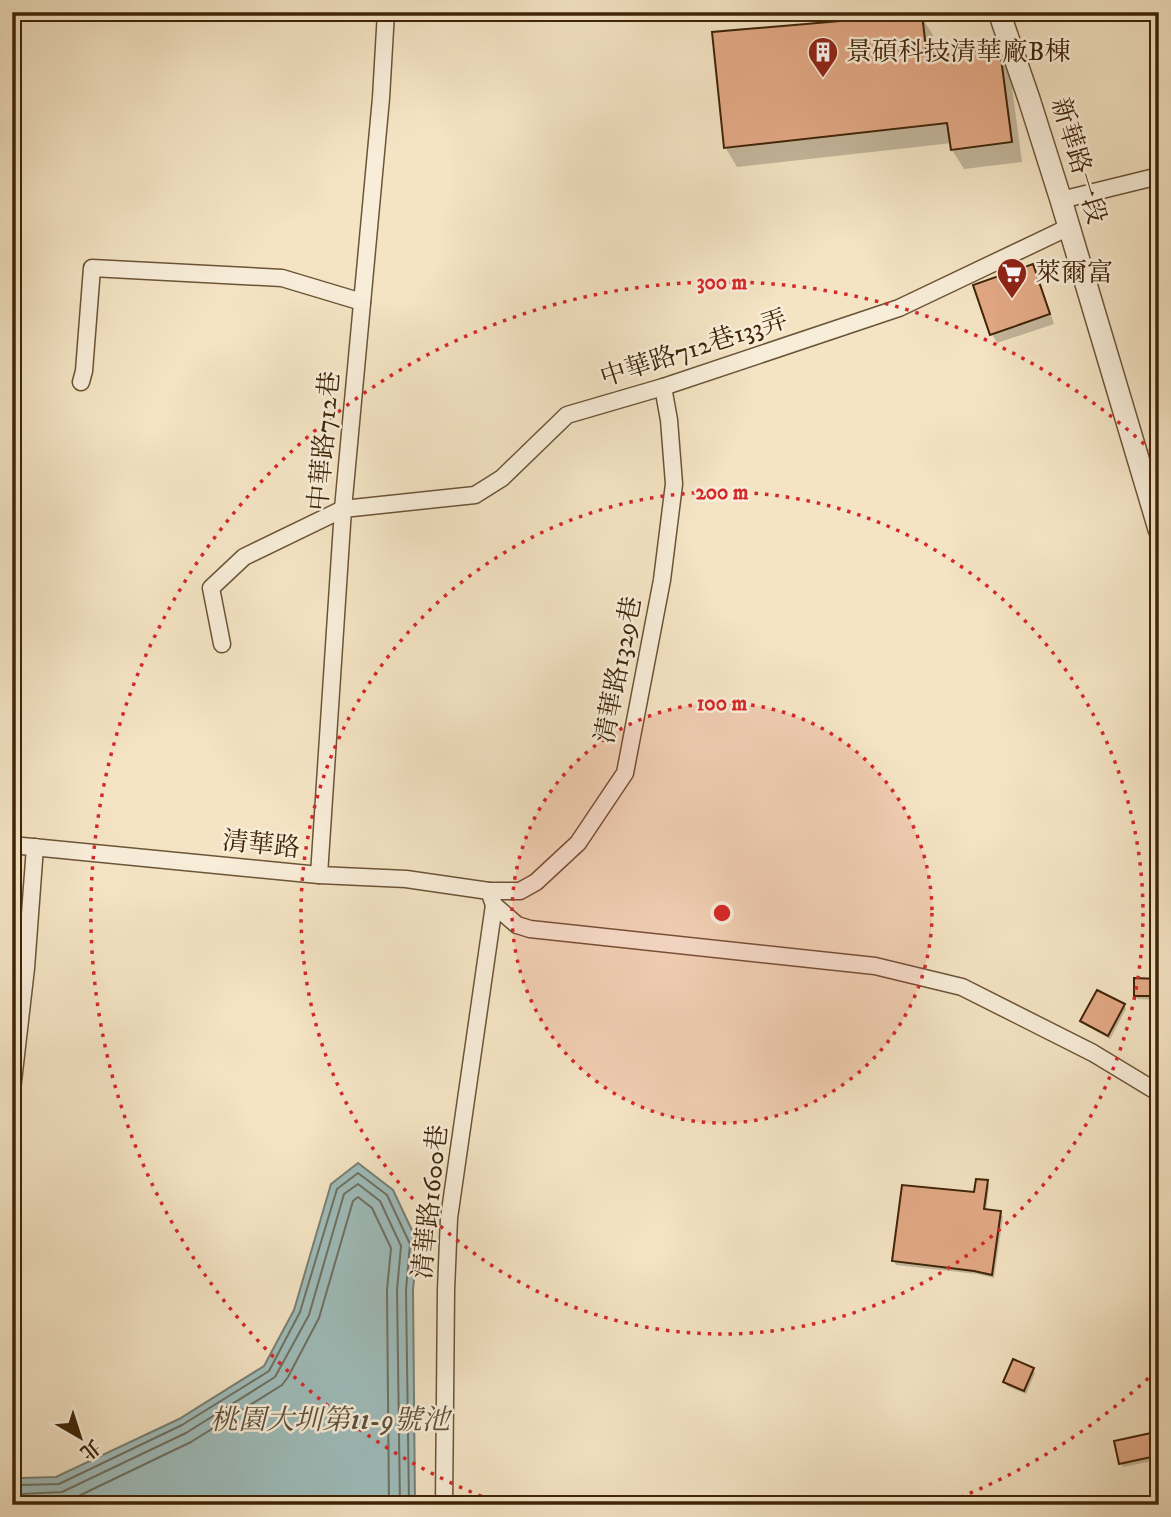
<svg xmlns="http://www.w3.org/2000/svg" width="1171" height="1517" font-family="'IM FELL DW Pica','Noto Serif TC',serif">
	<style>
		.water { fill: #9ebdbc; stroke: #788074; stroke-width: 2 }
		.shadow { fill: #0003 }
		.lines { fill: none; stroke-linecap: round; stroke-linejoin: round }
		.shore { stroke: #6e7062; stroke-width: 2 }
		.building { fill: #e3a986; stroke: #3f2407; stroke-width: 2 }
		.minor-casing { stroke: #6c5436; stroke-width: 19 }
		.tertiary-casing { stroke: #6c5436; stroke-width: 24 }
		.minor { stroke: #f8edd9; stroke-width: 16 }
		.tertiary { stroke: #f8edd9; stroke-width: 21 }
		.ring { fill: none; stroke: #d62828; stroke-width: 3.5; stroke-dasharray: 3.5 7 }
		.labels { text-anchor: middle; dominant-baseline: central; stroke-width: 5; stroke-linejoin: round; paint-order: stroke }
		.poi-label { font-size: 26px; fill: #3f2407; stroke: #f8edd9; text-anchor: start }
		.street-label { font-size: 26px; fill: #3f2407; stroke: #f8edd9 }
		.water-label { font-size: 28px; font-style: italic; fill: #5c523d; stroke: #f8edd9 }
		.centre { fill: #d62828; stroke: #f8edd9; stroke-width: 3.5 }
		.ring-label { font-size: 21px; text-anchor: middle; font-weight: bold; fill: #d62828; stroke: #f8edd9; stroke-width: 5; stroke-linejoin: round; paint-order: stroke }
	</style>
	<rect width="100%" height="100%" fill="#f4e4c4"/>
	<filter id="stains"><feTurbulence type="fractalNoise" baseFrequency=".00286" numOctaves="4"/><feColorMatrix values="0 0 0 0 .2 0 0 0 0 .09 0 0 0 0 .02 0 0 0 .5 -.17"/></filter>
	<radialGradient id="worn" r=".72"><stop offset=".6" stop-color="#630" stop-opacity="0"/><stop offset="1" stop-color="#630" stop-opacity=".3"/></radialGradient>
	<!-- water -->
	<polygon class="water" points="358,1163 393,1190 418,1243 413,1289 415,1505 12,1505 12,1471 22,1478 56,1477 179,1419 264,1366 294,1310 331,1184"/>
	<!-- shadow -->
	<g class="shadow">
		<polygon points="717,12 782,12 720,18"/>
		<polygon points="921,16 933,35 935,58 997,50 1008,70 1011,80 1022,162 964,169 952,150 952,143 737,167 725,147"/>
		<polygon points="1033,266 1038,275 1054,324 997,343 992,334"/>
		<polygon points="1159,980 1159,1000 1138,999 1135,995"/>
		<polygon points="1124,1005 1126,1009 1110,1039 1085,1025 1082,1021"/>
		<polygon points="987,1182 989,1186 986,1211 1000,1212 1003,1217 994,1278 977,1274 896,1265 894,1261 975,1194"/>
		<polygon points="1032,1369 1035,1373 1026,1394 1007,1386 1005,1382"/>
		<polygon points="1150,1435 1157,1460 1123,1467 1121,1463"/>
	</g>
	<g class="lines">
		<!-- shore -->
		<g class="shore">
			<polyline points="12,1479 22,1485 59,1484 182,1425 269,1371 300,1312 337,1189 358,1173 387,1195 410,1244 406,1290 409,1505"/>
			<polyline points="12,1490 22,1494 62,1492 186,1433 275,1377 309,1315 344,1194 358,1184 380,1201 401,1246 397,1290 400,1505"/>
			<path d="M12,1502C28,1506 51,1506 66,1502L191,1442L282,1385L288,1377L319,1318L353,1201L358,1197L372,1208L391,1248L387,1290L389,1505"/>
		</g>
	</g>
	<!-- building -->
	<g class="building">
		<polygon points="922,14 927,57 998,48 1001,58 1012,142 951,150 947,123 724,148 712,32"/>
		<polygon points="1033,264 1050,314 990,335 973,285"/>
		<polygon points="1134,978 1159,979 1159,996 1134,996"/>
		<polygon points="1097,990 1125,1004 1108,1036 1080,1021"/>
		<polygon points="976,1179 988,1180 984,1209 1001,1211 992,1275 974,1271 892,1261 902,1185 974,1192"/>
		<polygon points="1013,1359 1034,1368 1024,1391 1003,1382"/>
		<polygon points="1151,1433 1156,1456 1119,1464 1114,1441"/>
	</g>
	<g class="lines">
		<!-- minor casing -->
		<g class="minor-casing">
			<g id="minor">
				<polyline points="1061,200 1159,176"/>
				<polyline points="81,382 84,371 92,268 282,278 362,302"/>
				<polyline points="222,644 211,588 244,557 343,509 475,495 502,478 567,415 663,387 899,308 1069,227"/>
				<polyline points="12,845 319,875 406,879 489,891 494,905 449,1218 446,1290 444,1505"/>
				<polyline points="319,875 343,509 381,98 386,12"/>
				<polyline points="489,891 520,891 536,882 578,843 625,773 662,580 674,484 669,420 663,387"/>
				<polyline points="494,905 517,925 530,929 875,966 962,987 1093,1053 1159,1093"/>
				<polyline points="12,1090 26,968 35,847"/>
			</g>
		</g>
		<!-- tertiary casing -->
		<g class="tertiary-casing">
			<polyline id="tertiary" points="999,12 1029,99 1061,200 1159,529"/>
		</g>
		<!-- minor -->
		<use href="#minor" class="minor"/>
		<!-- tertiary -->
		<use href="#tertiary" class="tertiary"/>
	</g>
	<!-- distance rings -->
	<circle cx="722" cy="913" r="210" fill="#d62828" fill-opacity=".12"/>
	<g class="ring">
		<circle cx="722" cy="913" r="210"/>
		<circle cx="722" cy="913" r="421"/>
		<path d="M1156 1371A631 631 0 0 1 943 1504M501 1504A631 631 0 1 1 1156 455"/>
	</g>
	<!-- icons -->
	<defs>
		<g id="building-pin" transform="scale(1.575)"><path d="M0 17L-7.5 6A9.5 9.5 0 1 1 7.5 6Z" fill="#8f2418" stroke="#f8edd9"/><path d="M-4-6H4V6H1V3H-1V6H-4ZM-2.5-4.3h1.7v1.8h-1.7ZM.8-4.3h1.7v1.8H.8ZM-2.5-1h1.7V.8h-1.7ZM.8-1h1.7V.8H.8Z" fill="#fff"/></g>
		<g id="supermarket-pin" transform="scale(1.575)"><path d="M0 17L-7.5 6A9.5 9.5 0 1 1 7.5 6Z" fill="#8f2418" stroke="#f8edd9"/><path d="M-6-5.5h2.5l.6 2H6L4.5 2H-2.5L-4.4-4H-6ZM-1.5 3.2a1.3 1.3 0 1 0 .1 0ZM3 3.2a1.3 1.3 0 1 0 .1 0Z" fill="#fff"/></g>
	</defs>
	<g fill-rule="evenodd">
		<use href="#building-pin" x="823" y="52"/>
		<use href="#supermarket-pin" x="1012" y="273"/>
	</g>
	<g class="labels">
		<!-- poi labels -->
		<g class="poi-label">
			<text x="846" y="52">景碩科技清華廠B棟</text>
			<text x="1035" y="273">萊爾富</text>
		</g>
		<!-- street labels -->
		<g class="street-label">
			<text transform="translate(1078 161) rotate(73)">新華路一段</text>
			<text transform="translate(694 349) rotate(-18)">中華路712巷133弄</text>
			<text transform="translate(325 441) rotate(-85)">中華路712巷</text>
			<text transform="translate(619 670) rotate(-79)">清華路1329巷</text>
			<text transform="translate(261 845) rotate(6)">清華路</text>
			<text transform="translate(431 1202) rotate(-84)">清華路1600巷</text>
		</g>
		<!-- water labels -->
		<g class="water-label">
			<text x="330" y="1420">桃園大圳第11-9號池</text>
		</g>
	</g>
	<circle cx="722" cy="913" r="10" class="centre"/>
	<g class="ring-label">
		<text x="722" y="289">300 m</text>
		<text x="722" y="499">200 m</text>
		<text x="722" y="710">100 m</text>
	</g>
	<!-- margin -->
	<rect width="1171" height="1517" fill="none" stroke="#f4e4c4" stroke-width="42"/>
	<rect x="14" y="14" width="1143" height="1489" fill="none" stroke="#3f2407" stroke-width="3.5"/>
	<rect x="21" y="21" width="1129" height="1475" fill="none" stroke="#3f2407" stroke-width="2"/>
	<!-- north arrow -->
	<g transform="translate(80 1437) rotate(141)" stroke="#f8edd9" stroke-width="5" paint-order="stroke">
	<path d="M0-5L12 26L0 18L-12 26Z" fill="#3f2407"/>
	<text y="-10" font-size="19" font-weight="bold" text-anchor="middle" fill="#3f2407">北</text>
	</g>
	<rect width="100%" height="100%" filter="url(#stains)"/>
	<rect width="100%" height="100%" fill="url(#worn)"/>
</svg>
